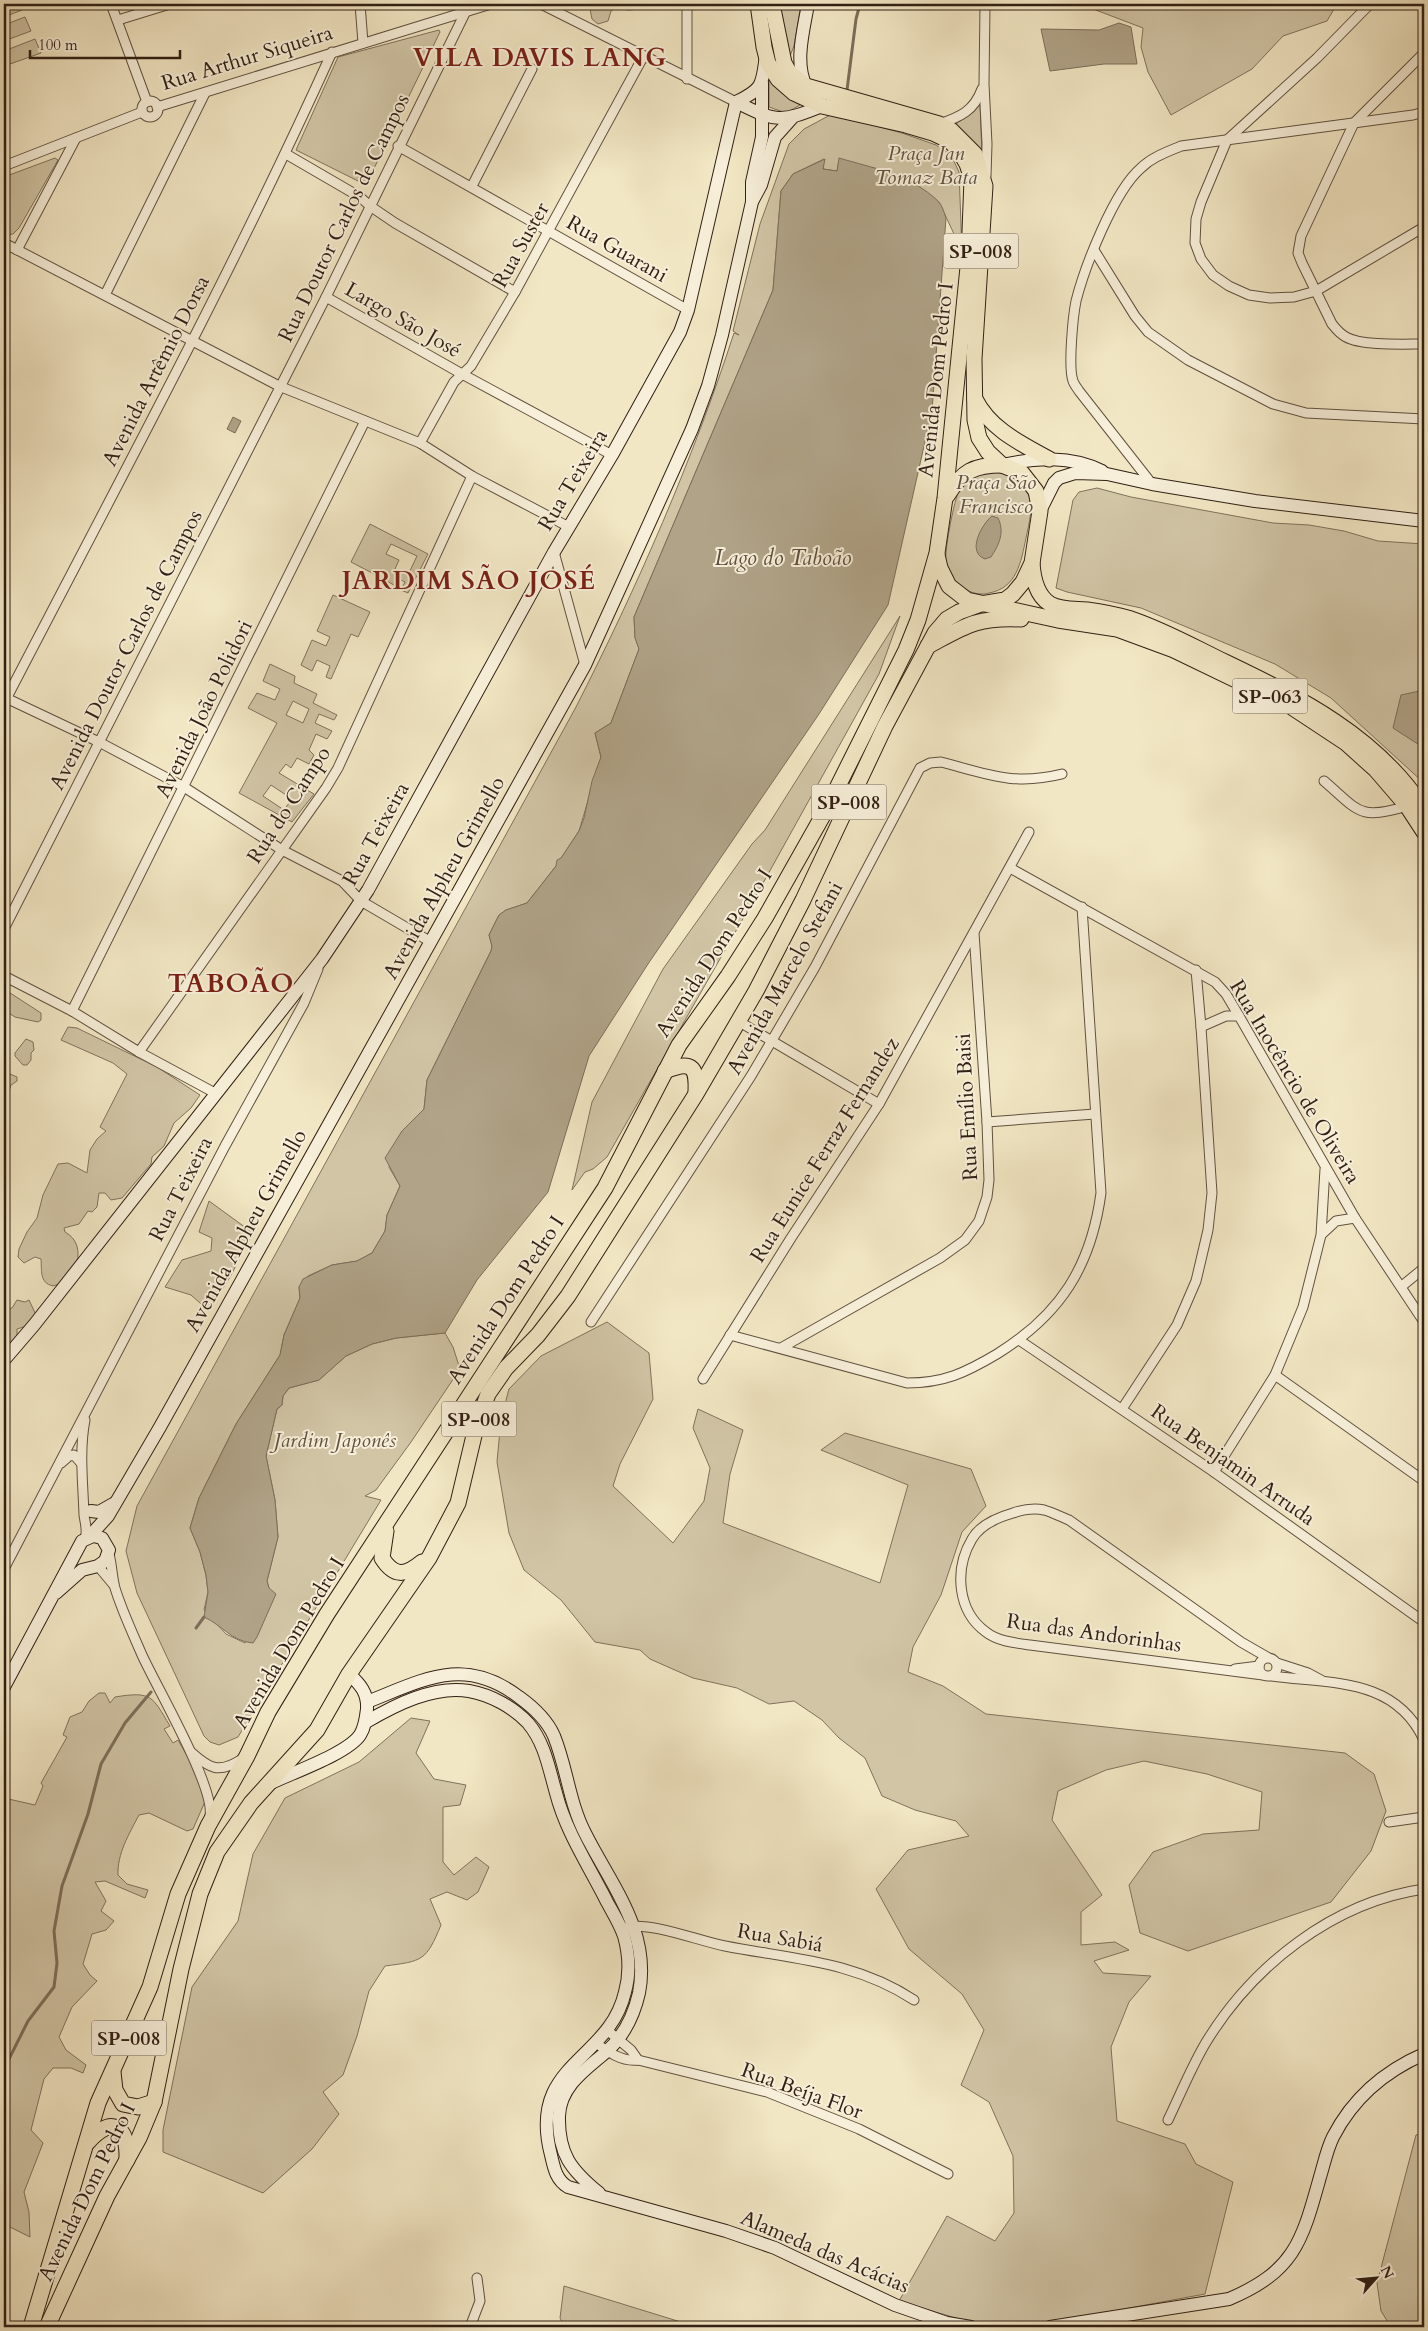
<svg xmlns="http://www.w3.org/2000/svg" width="1428" height="2331" font-family="Cardo,serif">
	<style>
		.green { fill: #d1c5a6; stroke: #81725d; fill-rule: evenodd }
		.water { fill: #b0a388; stroke: #7d6e5a }
		.lines { fill: none; stroke-linecap: round; stroke-linejoin: round }
		.stream { stroke: #7d6e5a; stroke-width: 3 }
		.street-casing { stroke: #615140; stroke-width: 11 }
		.secondary-casing { stroke: #311f14; stroke-width: 14 }
		.primary-casing { stroke: #311f14; stroke-width: 17 }
		.street { stroke: #f7efd9; stroke-width: 9 }
		.secondary { stroke: #f7efd9; stroke-width: 12 }
		.primary { stroke: #f2e7c4; stroke-width: 15 }
		.labels { text-anchor: middle; dominant-baseline: central; stroke-width: 4; stroke-linejoin: round; paint-order: stroke }
		.shield { fill: #f7efd9; stroke: #6c5d4f; stroke-width: 1 }
		.shield-label { font-size: 20px; font-weight: bold; fill: #311f14 }
		.street-label { font-size: 21px; fill: #311f14; stroke: #f7efd9 }
		.park-label { font-size: 21px; font-style: italic; fill: #615140; stroke: #f7efd9 }
		.water-label { font-size: 22px; font-style: italic; fill: #5d4d3d; stroke: #f7efd9 }
		.district-label { font-size: 26px; font-weight: bold; letter-spacing: 1px; fill: #7a1f14; stroke: #f7efd9 }
	</style>
	<rect width="100%" height="100%" fill="#f2e7c4"/>
	<filter id="stains"><feTurbulence type="fractalNoise" baseFrequency=".004" numOctaves="4"/><feColorMatrix values="0 0 0 0 .2 0 0 0 0 .09 0 0 0 0 .02 0 0 0 .5 -.17"/></filter>
	<radialGradient id="worn" r=".72"><stop offset=".6" stop-color="#630" stop-opacity="0"/><stop offset="1" stop-color="#630" stop-opacity=".3"/></radialGradient>
	<!-- green -->
	<g class="green">
		<polygon points="4,4 20,4 22,10 4,17"/>
		<polygon points="589,4 643,4 642,9 628,10 618,6 611,11 608,21 598,24 592,19"/>
		<polygon points="778,4 801,4 794,46 790,56"/>
		<polygon points="1080,4 1198,4 1202,6 1208,4 1337,4 1327,21 1283,36 1252,69 1171,115 1148,72 1141,47 1143,28"/>
		<polygon points="25,17 31,31 4,41 4,25"/>
		<polygon points="439,30 440,32 366,185 296,150 338,57"/>
		<polygon points="35,39 41,53 10,64 4,51"/>
		<polygon points="769,79 787,97 800,105 786,113 769,107"/>
		<polygon points="980,104 982,155 951,127 968,116"/>
		<path d="M832,114L902,133L936,145L951,155L959,172L962,251L939,202L923,190L884,170L839,161L837,171L823,169L824,159L793,174L781,191L773,290L634,617L635,637L639,649L611,723L595,733L601,757L579,831L556,866L527,903L506,910L499,915L489,935L492,946L491,951L427,1080L424,1109L402,1131L389,1167L400,1186L387,1215L385,1231L372,1253L357,1261L332,1265L308,1276L299,1287L300,1298L284,1335L280,1355L236,1424L199,1498L190,1528L200,1552L206,1575L208,1592L204,1610L226,1634L245,1643L269,1588L267,1581L278,1537L275,1500L266,1456L277,1409L282,1405L283,1396L289,1388L319,1380L346,1356L372,1344L396,1338L445,1333L453,1347L460,1369L411,1442L376,1490L365,1496L381,1500L238,1737L219,1745L210,1742L204,1736L137,1593L126,1551L137,1506L576,707C638,585 692,462 734,333L739,335L733,331L760,224L789,144L804,129Z"/>
		<polygon points="55,158 58,160 19,228 13,234 4,235 4,177"/>
		<path d="M999,470C1011,474 1022,480 1028,493C1034,507 1029,523 1026,538C1021,562 1017,588 989,593C982,595 974,594 967,590C957,585 949,576 946,564C944,552 953,506 958,493C961,487 967,480 973,476C979,472 991,472 999,470Z"/>
		<polygon points="1097,488 1131,497 1273,523 1309,525 1344,531 1378,541 1424,544 1424,783 1331,698 1275,664 1141,608 1067,592 1056,588 1073,500 1079,492"/>
		<path d="M370,524L428,554L408,593L401,590L405,582L397,578L394,585L383,579L386,572L380,569L376,575L351,562ZM391,544L417,556L408,575L395,569L399,560L386,554Z"/>
		<polygon points="333,595 370,612 358,637 351,634 331,679 326,677 330,666 317,660 312,671 301,665 312,640 326,646 330,637 317,631"/>
		<polygon points="900,616 879,674 757,894 607,1157 593,1169 585,1172 572,1190 592,1102 663,969 752,844 765,830"/>
		<path d="M270,664L295,676L294,683L317,694L313,703L337,715L334,720L319,714L315,723L332,731L327,739L316,734L309,750L314,755L309,764L297,758L291,768L286,764L279,773L314,794L292,822L239,793L277,723L248,708L257,693L275,700L280,689L263,681ZM293,701L309,709L303,723L286,715ZM271,785L292,799L284,810L263,796Z"/>
		<polygon points="4,989 41,1013 41,1020 38,1022 15,1017 4,1010"/>
		<path d="M68,1027L77,1028L157,1067L200,1095L191,1108L174,1123L164,1146L152,1157L151,1164L122,1198L111,1200L105,1193H99L97,1207L92,1212L88,1211L79,1224L64,1228L65,1232C89,1245 77,1280 53,1286C39,1283 42,1270 41,1259L35,1257L24,1263L18,1257L19,1249L27,1232L37,1218L43,1195L58,1164L68,1163L87,1173L90,1150L97,1139L106,1131L100,1127L127,1074L113,1063L61,1040Z"/>
		<polygon points="26,1039 33,1042 34,1050 31,1053 31,1060 27,1065 23,1065 15,1056 15,1053"/>
		<polygon points="10,1074 17,1077 17,1081 11,1085 9,1091 4,1092 4,1080"/>
		<polygon points="209,1201 253,1233 230,1277 209,1311 191,1295 165,1287 182,1260 211,1251 212,1238 199,1232"/>
		<polygon points="17,1300 25,1302 29,1300 36,1315 30,1325 17,1329 17,1340 4,1355 4,1311 12,1308"/>
		<polygon points="607,1322 649,1353 653,1399 620,1464 613,1486 673,1543 704,1501 710,1468 693,1428 698,1409 743,1430 730,1474 723,1523 880,1583 908,1485 821,1450 845,1433 971,1469 986,1506 962,1532 941,1595 913,1647 908,1672 943,1686 986,1714 1345,1753 1374,1774 1386,1811 1371,1851 1331,1902 1188,1951 1140,1933 1129,1885 1153,1852 1203,1834 1259,1830 1262,1792 1207,1774 1144,1761 1106,1770 1058,1791 1052,1820 1102,1895 1081,1912 1081,1945 1115,1942 1129,1950 1094,1961 1103,1973 1151,1976 1129,2002 1111,2047 1117,2121 1185,2144 1196,2164 1233,2182 1205,2294 1054,2322 986,2327 899,2301 947,2216 995,2241 1014,2213 1013,2156 989,2102 961,2085 984,2030 962,1994 909,1949 876,1889 908,1850 969,1836 956,1821 915,1810 882,1796 865,1758 839,1738 822,1720 794,1701 769,1704 737,1688 693,1678 650,1659 640,1650 595,1642 561,1600 524,1570 509,1533 497,1462 501,1419 509,1389 541,1356"/>
		<path d="M99,1693H105L110,1703L115,1697C152,1691 152,1696 170,1726L164,1729L173,1743L178,1740L201,1780L207,1797L193,1829L187,1831L149,1813L139,1815C129,1834 117,1854 118,1875L127,1884L148,1890L145,1898L105,1881L95,1882L106,1901L101,1911L114,1921L106,1930L92,1934L83,1964L90,1975L97,1981L72,2007L59,2037L66,2050L86,2065L83,2073L71,2068H53L44,2079L31,2130L43,2143L24,2192L29,2212L30,2237L4,2224V1798L35,1805L43,1786L41,1783L67,1737L63,1735L70,1717L82,1712L89,1701Z"/>
		<path d="M411,1718L430,1721L416,1753L434,1779L466,1785L460,1805L443,1807V1862L454,1875L476,1857L489,1867L478,1892L467,1900L447,1892L430,1899L441,1925C426,1961 423,1961 385,1966L369,1991L357,2036L343,2075L323,2092L339,2114L312,2149L263,2193L163,2152V2130L192,1987L238,1921L253,1854L285,1798L359,1762Z"/>
		<polygon points="1424,2133 1424,2327 1391,2327 1381,2311 1377,2283 1416,2135"/>
		<polygon points="564,2286 697,2327 565,2327 560,2318"/>
	</g>
	<!-- water -->
	<g class="water">
		<polygon points="1119,23 1131,27 1137,64 1104,64 1050,71 1041,29 1099,30"/>
		<path d="M839,158C873,168 911,175 938,201C942,205 944,212 946,218L932,411L888,605L819,714L648,964L589,1056L548,1192L477,1280L445,1333L396,1338L372,1344L346,1356L319,1380L289,1388L283,1396L282,1405L277,1409L266,1456L275,1500L278,1537L267,1581L269,1588L276,1594L257,1637L253,1643C231,1641 222,1625 204,1617L208,1592L206,1575L200,1552L190,1528L199,1498L236,1424L280,1355L284,1335L300,1298L299,1287L303,1279L332,1265L357,1261L372,1253L385,1231L387,1215L400,1186L385,1158L402,1131L424,1109L427,1080L491,951L492,946L489,935L499,915L506,910L527,903L556,866L557,860L561,858L579,831L584,818L592,781L601,757L595,733L611,723L639,649L635,638L634,617L773,290L781,191L793,174L825,159L823,169L837,171Z"/>
		<polygon points="233,417 241,421 235,433 227,429"/>
		<path d="M992,516L998,518C1005,532 999,545 991,557L985,559C966,552 982,524 992,516Z"/>
		<polygon points="1424,690 1424,748 1393,728 1401,695"/>
	</g>
	<g class="lines">
		<!-- stream -->
		<g class="stream">
			<polyline points="847,90 856,19 860,4"/>
			<polyline points="196,1628 204,1617"/>
			<polyline points="4,2069 28,2021 54,1987 57,1963 54,1931 62,1886 88,1814 101,1764 125,1723 151,1692"/>
		</g>
		<!-- street casing -->
		<g class="street-casing">
			<g id="street">
				<polyline points="111,4 147,102"/>
				<polyline points="360,4 363,43"/>
				<polyline points="541,4 736,102"/>
				<polyline points="985,4 984,84 987,144 986,176"/>
				<polyline points="1370,4 1317,58 1227,140 1201,202 1196,219 1195,243 1201,259 1213,275 1229,286 1249,295 1270,298 1294,297 1316,291 1424,227"/>
				<polyline points="118,20 170,4"/>
				<path d="M1424,53L1354,123L1301,236L1298,253L1302,263L1332,324C1336,329 1340,334 1346,337C1361,346 1405,344 1424,344"/>
				<polyline points="687,79 687,4"/>
				<circle cx="150" cy="109" r="8"/>
				<polyline points="157,107 491,4"/>
				<path d="M939,124C960,117 974,111 982,89"/>
				<polyline points="398,146 688,310"/>
				<polyline points="286,154 360,197 370,206 395,223 515,292"/>
				<polyline points="4,166 142,112"/>
				<polyline points="472,186 532,69"/>
				<polyline points="4,243 279,386 420,443 472,476 569,527"/>
				<polyline points="17,250 76,138"/>
				<polyline points="1094,250 1135,316 1148,332 1188,360 1273,404 1306,413 1424,419"/>
				<polyline points="105,295 205,93"/>
				<polyline points="326,297 462,374 612,455"/>
				<polyline points="420,443 454,382 471,366 515,292 643,57"/>
				<path d="M1152,484L1079,391C1077,388 1074,384 1073,381C1068,367 1073,316 1076,301C1085,266 1114,191 1141,168C1152,157 1167,152 1181,146L1413,115L1424,112"/>
				<polyline points="554,552 585,665"/>
				<polyline points="6,698 99,742 184,787 282,850 342,881 361,901 431,942"/>
				<path d="M4,703C116,487 232,273 332,52"/>
				<path d="M1324,781C1359,811 1359,821 1407,806"/>
				<polyline points="1010,868 1215,982 1226,994 1239,1016 1355,1218 1424,1322"/>
				<polyline points="4,929 326,297 466,11"/>
				<polyline points="4,976 72,1011 139,1052 215,1093"/>
				<polyline points="72,1011 365,421"/>
				<polyline points="738,1021 879,1104"/>
				<polyline points="1201,1027 1226,1016 1239,1016"/>
				<polyline points="139,1052 326,788 338,768 472,476"/>
				<polyline points="987,1122 1095,1114"/>
				<polyline points="1322,1234 1336,1221 1355,1218"/>
				<polyline points="1402,1286 1424,1268"/>
				<path d="M591,1322L751,1076L815,967L920,768L930,763L941,762C987,774 1013,786 1062,774"/>
				<path d="M730,1335L907,1383C944,1383 965,1373 997,1354C1060,1315 1091,1267 1101,1193L1082,907"/>
				<polyline points="1019,1340 1214,1472 1424,1622"/>
				<polyline points="781,1348 940,1258 965,1240 979,1221 987,1197 989,1180 987,1122 974,933"/>
				<polyline points="1275,1375 1424,1481"/>
				<polyline points="703,1379 791,1238 879,1104 1029,832"/>
				<polyline points="1122,1409 1177,1325 1196,1281 1208,1230 1212,1193 1201,1027 1196,970"/>
				<path d="M85,1420C79,1451 83,1483 84,1515C85,1523 88,1531 85,1538"/>
				<polyline points="61,1463 69,1456 74,1455 81,1463"/>
				<polyline points="1214,1472 1275,1375 1303,1307 1321,1235 1325,1169"/>
				<path d="M109,1554C112,1565 112,1577 115,1588C122,1611 133,1634 142,1655C157,1688 215,1787 210,1816"/>
				<polyline points="98,1566 113,1584"/>
				<polyline points="4,1569 225,1146 304,1003 318,969"/>
				<circle cx="1268" cy="1667" r="9"/>
				<polyline points="1277,1663 1308,1673 1321,1680"/>
				<polyline points="1235,1669 1259,1666"/>
				<path d="M1263,1675L1030,1645C1015,1643 997,1641 986,1632C957,1611 954,1569 972,1539C980,1525 999,1517 1013,1513C1022,1510 1034,1508 1044,1510C1052,1512 1061,1517 1069,1520L1241,1642L1267,1657"/>
				<path d="M1272,1676C1330,1684 1395,1677 1424,1740"/>
				<path d="M191,1752C210,1769 219,1774 242,1759"/>
				<polyline points="1389,1822 1424,1817"/>
				<path d="M628,1927C652,1922 699,1941 725,1946C792,1959 855,1961 914,2000"/>
				<polyline points="607,2030 631,2050 638,2060"/>
				<path d="M596,2043C608,2052 622,2062 638,2060L767,2092L859,2129L948,2174"/>
				<path d="M1168,2120C1180,2095 1191,2068 1205,2044C1252,1966 1333,1902 1424,1889"/>
				<polyline points="470,2327 480,2301 477,2278"/>
			</g>
		</g>
		<!-- secondary casing -->
		<g class="secondary-casing">
			<g id="secondary">
				<path d="M806,86C794,62 804,29 808,4"/>
				<path d="M736,102C776,122 780,123 822,106"/>
				<path d="M736,102C764,89 762,84 766,55"/>
				<polyline points="753,200 761,185 775,137 792,118"/>
				<path d="M1002,465C1035,458 1071,455 1102,471"/>
				<polyline points="1040,511 1054,483 1059,478 1075,473 1107,474 1152,484 1255,501 1424,521"/>
				<polyline points="4,1360 34,1325 322,959 368,890 554,552 612,455 680,332 688,310 736,102"/>
				<polyline points="91,1511 99,1512 113,1504"/>
				<polyline points="89,1537 108,1516 160,1427 585,665 692,429 708,386 722,335 752,202 752,182 762,137 762,83"/>
				<polyline points="4,1687 82,1541 93,1536 102,1538 109,1550 105,1561 98,1566 82,1570 56,1593"/>
				<path d="M367,1702C423,1680 464,1655 519,1697C533,1707 547,1720 554,1736C567,1768 569,1802 585,1833C611,1885 651,1931 639,1993C634,2015 623,2037 606,2052C586,2069 560,2086 559,2116C558,2154 571,2170 599,2193"/>
				<path d="M366,1722C395,1705 434,1685 469,1691C491,1695 513,1707 528,1723C545,1743 549,1769 556,1793C566,1832 589,1866 607,1902C613,1913 620,1924 624,1936C629,1954 630,1974 625,1992C609,2062 527,2063 551,2155C554,2168 556,2180 568,2187L726,2231L775,2248L895,2305L947,2323L971,2327"/>
				<path d="M269,1784C291,1773 347,1754 360,1735C365,1727 366,1718 367,1709C368,1693 360,1684 349,1674"/>
				<path d="M1050,2327L1229,2299C1295,2271 1302,2241 1320,2177C1324,2164 1327,2149 1333,2137C1353,2098 1385,2071 1424,2054"/>
			</g>
		</g>
		<!-- primary casing -->
		<g class="primary-casing">
			<g id="primary">
				<path d="M975,399C990,429 1020,443 1049,459"/>
				<path d="M947,496C962,471 974,465 1002,465"/>
				<polyline points="937,555 940,568 949,586 967,600 1058,620 1117,629 1174,650 1290,706 1346,743 1376,770 1407,806 1424,832"/>
				<path d="M1032,563C1033,578 1036,595 1050,604C1060,610 1074,609 1087,610C1102,612 1117,615 1131,619C1164,630 1194,647 1225,662C1300,698 1377,736 1424,809"/>
				<path d="M928,646C965,626 976,617 1021,619"/>
				<path d="M665,1071C691,1061 697,1065 696,1092"/>
				<path d="M386,1531L382,1558C394,1577 405,1576 422,1562"/>
				<polyline points="113,2072 115,2090 123,2104 138,2107 154,2102"/>
				<path d="M88,2142C113,2114 128,2127 127,2160"/>
				<polyline points="31,2327 98,2103 150,1987 178,1894 208,1826 247,1756 268,1712 327,1614 605,1188 679,1045 728,976 765,918 826,810 906,650 918,620 937,553 945,498 969,257 972,179 967,164 960,152 950,141 933,133 906,125 822,106 794,93 778,79 768,63 764,47 758,4"/>
				<polyline points="47,2327 107,2196 139,2138 154,2102 181,1969 200,1894 217,1852 251,1803 317,1730 349,1674 429,1558 458,1503 476,1427 488,1394 506,1368 538,1335 568,1296 696,1094 756,991 803,900 885,726 935,633 947,619 959,612 981,604 1005,600 1013,594 1023,582 1032,563 1040,511 1036,491 1022,473 1002,465 988,452 979,438 975,420 974,359 985,186 975,154 951,130 939,124 806,86 789,72 784,63 772,4"/>
			</g>
		</g>
		<!-- street -->
		<use href="#street" class="street"/>
		<!-- secondary -->
		<use href="#secondary" class="secondary"/>
		<!-- primary -->
		<use href="#primary" class="primary"/>
	</g>
	<g class="labels">
		<!-- shield labels -->
		<g class="shield">
			<rect x="943.5" y="233.5" width="75" height="35" rx="4"/>
			<rect x="1232.5" y="678.5" width="75" height="35" rx="4"/>
			<rect x="811.5" y="784.5" width="75" height="35" rx="4"/>
			<rect x="441.5" y="1401.5" width="75" height="35" rx="4"/>
			<rect x="91.5" y="2020.5" width="75" height="35" rx="4"/>
		</g>
		<g class="shield-label">
			<text x="981" y="251">SP-008</text>
			<text x="1270" y="696">SP-063</text>
			<text x="849" y="802">SP-008</text>
			<text x="479" y="1419">SP-008</text>
			<text x="129" y="2038">SP-008</text>
		</g>
		<!-- street labels -->
		<g class="street-label">
			<text transform="translate(247 58) rotate(-17)">Rua Arthur Siqueira</text>
			<text transform="translate(344 218) rotate(-64)">Rua Doutor Carlos de Campos</text>
			<text transform="translate(521 245) rotate(-61)">Rua Suster</text>
			<text transform="translate(617 249) rotate(30)">Rua Guarani</text>
			<text transform="translate(403 320) rotate(30)">Largo São José</text>
			<text transform="translate(156 371) rotate(-63)">Avenida Artêmio Dorsa</text>
			<text transform="translate(936 380) rotate(-84)">Avenida Dom Pedro I</text>
			<text transform="translate(573 480) rotate(-59)">Rua Teixeira</text>
			<text transform="translate(126 650) rotate(-63)">Avenida Doutor Carlos de Campos</text>
			<text transform="translate(204 709) rotate(-64)">Avenida João Polidori</text>
			<text transform="translate(289 805) rotate(-57)">Rua do Campo</text>
			<text transform="translate(376 834) rotate(-61)">Rua Teixeira</text>
			<text transform="translate(444 878) rotate(-61)">Avenida Alpheu Grimello</text>
			<text transform="translate(714 953) rotate(-57)">Avenida Dom Pedro I</text>
			<text transform="translate(785 978) rotate(-61)">Avenida Marcelo Stefani</text>
			<text transform="translate(1295 1082) rotate(59)">Rua Inocêncio de Oliveira</text>
			<text transform="translate(967 1107) rotate(-93)">Rua Emílio Baisi</text>
			<text transform="translate(825 1150) rotate(-58)">Rua Eunice Ferraz Fernandez</text>
			<text transform="translate(181 1189) rotate(-63)">Rua Teixeira</text>
			<text transform="translate(246 1231) rotate(-61)">Avenida Alpheu Grimello</text>
			<text transform="translate(506 1300) rotate(-57)">Avenida Dom Pedro I</text>
			<text transform="translate(1233 1465) rotate(35)">Rua Benjamin Arruda</text>
			<text transform="translate(1094 1633) rotate(8)">Rua das Andorinhas</text>
			<text transform="translate(289 1643) rotate(-59)">Avenida Dom Pedro I</text>
			<text transform="translate(780 1938) rotate(10)">Rua Sabiá</text>
			<text transform="translate(802 2091) rotate(20)">Rua Beíja Flor</text>
			<text transform="translate(87 2192) rotate(-64)">Avenida Dom Pedro I</text>
			<text transform="translate(825 2252) rotate(23)">Alameda das Acácias</text>
		</g>
		<!-- park labels -->
		<g class="park-label">
			<text x="926" y="153">Praça Jan<tspan x="926" dy="24">Tomaz Bata</tspan></text>
			<text x="996" y="482">Praça São<tspan x="996" dy="24">Francisco</tspan></text>
			<text x="335" y="1440">Jardim Japonês</text>
		</g>
		<!-- water labels -->
		<g class="water-label">
			<text x="783" y="558">Lago do Taboão</text>
		</g>
		<!-- district labels -->
		<g class="district-label">
			<text x="540" y="57">VILA DAVIS LANG</text>
			<text x="469" y="580">JARDIM SÃO JOSÉ</text>
			<text x="231" y="983">TABOÃO</text>
		</g>
	</g>
	<!-- margin -->
	<rect width="1428" height="2331" fill="none" stroke="#f2e7c4" stroke-width="20"/>
	<rect x="5" y="5" width="1418" height="2321" fill="none" stroke="#311f14" stroke-width="2.5"/>
	<rect x="10" y="10" width="1408" height="2311" fill="none" stroke="#311f14"/>
	<!-- north arrow -->
	<g transform="translate(1376 2278) rotate(63)" stroke="#f7efd9" stroke-width="4" paint-order="stroke">
	<path d="M0-4L9 19L0 12L-9 19Z" fill="#311f14"/>
	<text y="-8" font-size="14" font-weight="bold" text-anchor="middle" fill="#311f14">N</text>
	</g>
	<!-- scale -->
	<path d="M30 50v8h150v-8" fill="none" stroke="#311f14" stroke-width="2.5"/>
	<text x="38" y="50" font-size="15" fill="#311f14" stroke="#f7efd9" stroke-width="4" paint-order="stroke">100 m</text>
	<rect width="100%" height="100%" filter="url(#stains)"/>
	<rect width="100%" height="100%" fill="url(#worn)"/>
</svg>
